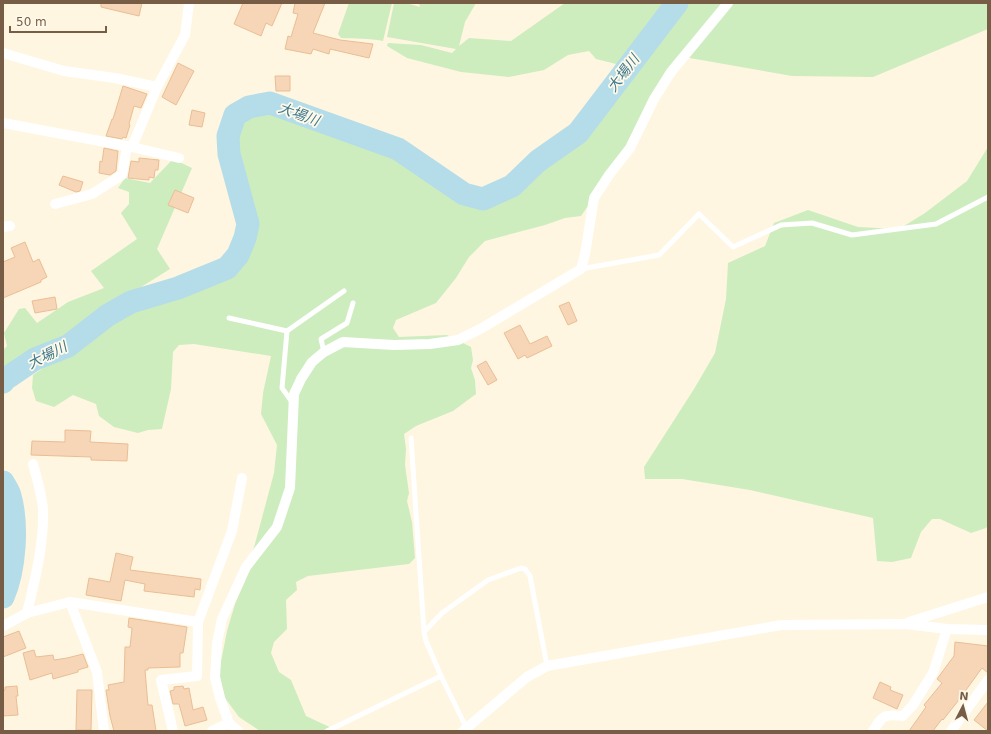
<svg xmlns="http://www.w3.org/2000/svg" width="991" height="734" font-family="'DejaVu Sans','Noto Sans JP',sans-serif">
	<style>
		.green { fill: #cdedbf }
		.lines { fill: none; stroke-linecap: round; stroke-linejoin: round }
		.river { stroke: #b4dce9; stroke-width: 23 }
		.building { fill: #f6d6b6; stroke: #eabe95 }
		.lane { stroke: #fff; stroke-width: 5 }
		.street { stroke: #fff; stroke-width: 10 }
		.labels { text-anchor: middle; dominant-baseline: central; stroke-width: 3.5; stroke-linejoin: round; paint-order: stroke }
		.water-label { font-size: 14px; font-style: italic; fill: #3d788d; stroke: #fff9e9 }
	</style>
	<rect width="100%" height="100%" fill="#fef6e1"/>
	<!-- green -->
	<g class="green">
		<path d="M349,3H392L383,41C369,38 355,39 341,38L338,34Z"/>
		<polygon points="394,3 406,3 420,7 419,3 476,3 465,22 459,46 469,38 511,41 565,3 988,3 988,29 873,77 792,76 684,57 596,194 581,216 565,218 545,225 485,241 469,257 456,278 436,303 396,320 393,328 399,337 447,335 471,347 473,360 471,368 475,380 476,394 453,411 416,426 404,434 406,449 405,465 409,493 407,501 412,522 415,558 409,564 308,576 296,582 297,590 286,600 287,629 274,642 271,653 279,672 291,680 306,716 338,731 260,731 239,717 225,698 219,672 227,631 235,604 245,581 274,473 277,445 261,414 263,393 271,356 194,344 179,345 173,352 171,389 162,429 148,430 138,433 114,427 99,416 96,404 73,395 54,407 36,401 32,388 33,375 119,315 218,276 243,258 253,228 245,208 233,156 237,127 248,116 270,109 364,143 411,167 472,203 515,197 585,116 613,77 616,64 596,59 589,51 568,55 544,70 509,77 461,72 407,58 387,46 388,43 421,45 452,53 456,49 387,37"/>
		<polygon points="988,147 988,526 986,528 971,533 940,519 932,519 921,532 911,558 892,562 877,561 873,518 750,490 682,479 645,479 644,467 694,389 715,353 726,299 728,263 765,246 774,223 808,210 858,227 899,229 925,213 967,181"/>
		<polygon points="173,159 192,168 157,249 170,269 37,352 14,364 6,375 3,377 3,350 7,346 4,333 19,309 25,308 37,323 68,302 104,288 91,271 137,239 121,213 129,204 129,192 118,188 125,178 150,183"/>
		<polygon points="3,520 8,536 8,564 3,576"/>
	</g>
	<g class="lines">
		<!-- river -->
		<g class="river">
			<polyline points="3,382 4,380 35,359 68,346 108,315 131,302 178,288 227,268 238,255 245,238 248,224 229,154 228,136 235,115 249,107 270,103 398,149 464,194 483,199 512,186 538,161 578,133 677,3"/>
			<path d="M3,482C5,486 9,491 10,496C18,524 15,570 3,597"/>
		</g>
	</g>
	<!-- building -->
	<g class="building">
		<polygon points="101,3 142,3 139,16 101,7"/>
		<polygon points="243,3 282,3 272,26 266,23 261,36 234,24"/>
		<polygon points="295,3 325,3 313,33 340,40 373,44 369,58 330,49 329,54 313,49 311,54 285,49 288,36 291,37 298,14 293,13"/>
		<polygon points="178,63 194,71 176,105 162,97"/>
		<polygon points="275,76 290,76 290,91 276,91"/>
		<polygon points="123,86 147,94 141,108 134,106 129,124 130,125 126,138 123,137 122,139 106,136 112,119 113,119"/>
		<polygon points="192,110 205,113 202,127 189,125"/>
		<polygon points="104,148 118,151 116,171 110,175 99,173 100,161 102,162"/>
		<polygon points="139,158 159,160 158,170 155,170 154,178 149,177 149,180 128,178 131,161 139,162"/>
		<polygon points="63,176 83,182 80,191 76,192 59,185"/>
		<polygon points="175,190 194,198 188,213 168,205"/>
		<polygon points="25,242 33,262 39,259 47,277 41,280 41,282 3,298 3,262 15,257 11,248"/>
		<polygon points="55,297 57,309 35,313 32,301"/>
		<polygon points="569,302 577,321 568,325 559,306"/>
		<polygon points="520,325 530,344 547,336 552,346 527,358 525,355 518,359 504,333"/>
		<polygon points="486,361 497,380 488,385 477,366"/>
		<polygon points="65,430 91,431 90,442 128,444 127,461 91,460 91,457 31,455 32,441 65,442"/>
		<polygon points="116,553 133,557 130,570 201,579 200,590 195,589 194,597 144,591 145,584 125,580 121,601 86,595 89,578 110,582"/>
		<polygon points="129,618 187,627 183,653 180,653 180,667 148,668 148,670 145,670 148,705 152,705 156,731 114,731 110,716 106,690 109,690 108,685 124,682 125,647 130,647 132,628 128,627"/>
		<polygon points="19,631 26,648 3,657 3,637"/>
		<polygon points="955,642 988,646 988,673 982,668 958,701 943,720 942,719 933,731 909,731 926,707 924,705 942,683 937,679 954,656"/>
		<polygon points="34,650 36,657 53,655 54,660 67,658 83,654 88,667 78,670 78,672 53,679 52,673 30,680 23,653"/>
		<polygon points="880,682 891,687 890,690 903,695 897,709 873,698"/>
		<polygon points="17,686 18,696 16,696 18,715 3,716 3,691 5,690 5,687"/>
		<polygon points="183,686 184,689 189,688 193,710 203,707 207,720 185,726 179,704 173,704 170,691 174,690 174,687"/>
		<polygon points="77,690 92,690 91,730 76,730"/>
		<polygon points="988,702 988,731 974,720"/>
	</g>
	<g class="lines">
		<!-- lane -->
		<g class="lane">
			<polyline points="581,269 659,255 699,214 733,247 781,225 812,223 852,235 936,224 988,197"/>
			<polyline points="229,318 287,331"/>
			<polyline points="324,352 321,339 347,323 353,303"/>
			<polyline points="292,402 282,388 287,331 344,291"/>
			<polyline points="411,438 424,632"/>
			<polyline points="441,676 426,641 424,632 442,613 488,580 521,568 525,569 530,576 547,666"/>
			<polyline points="327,731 441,676 466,727"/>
		</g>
		<!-- street -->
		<g class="street">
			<polyline points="3,53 64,71 115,78 157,87"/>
			<polyline points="3,123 132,147 179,158"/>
			<polyline points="132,147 157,87 185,35 189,3"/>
			<polyline points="55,204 92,194 122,175 127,146"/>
			<polyline points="3,227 10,226"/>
			<polyline points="70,602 97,672 104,731"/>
			<path d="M27,613C35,579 44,545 43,510C42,495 37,479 33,464"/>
			<polyline points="198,622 232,531 242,478"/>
			<polyline points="909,622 988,597"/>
			<polyline points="3,626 27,613 70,602 198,622 197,676 161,680 173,731"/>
			<polyline points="212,731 229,723"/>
			<polyline points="238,731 229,723 220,698 215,678 217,643 222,619 246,567 277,527 290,488 294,394 301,379 312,362 324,352 343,342 394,345 430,344 458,340 482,328 581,269 585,254 594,198 609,175 630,148 654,99 671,72 728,3"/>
			<polyline points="463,731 527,677 547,666 781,625 906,624 947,629 988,630"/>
			<path d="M873,731C883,715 884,714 903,716L913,705L933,673L947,629"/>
			<polyline points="951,731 988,680"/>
		</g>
	</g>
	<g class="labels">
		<!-- water labels -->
		<g class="water-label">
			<text transform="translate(623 73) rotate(-53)">大場川</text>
			<text transform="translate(299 114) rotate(20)">大場川</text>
			<text transform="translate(47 355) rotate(-27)">大場川</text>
		</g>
	</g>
	<!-- border -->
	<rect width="991" height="734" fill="none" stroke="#785d46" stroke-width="8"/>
	<!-- north arrow -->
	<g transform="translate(963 706) rotate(6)" stroke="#fff9e9" stroke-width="3" paint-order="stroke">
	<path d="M0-3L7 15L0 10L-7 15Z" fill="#785d46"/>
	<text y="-6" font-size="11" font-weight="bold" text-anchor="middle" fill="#785d46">N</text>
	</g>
	<!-- scale -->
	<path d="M10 26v6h96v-6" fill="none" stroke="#785d46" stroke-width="2"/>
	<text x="16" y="26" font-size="12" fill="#785d46" stroke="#fff9e9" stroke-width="3" paint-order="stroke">50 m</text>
</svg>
